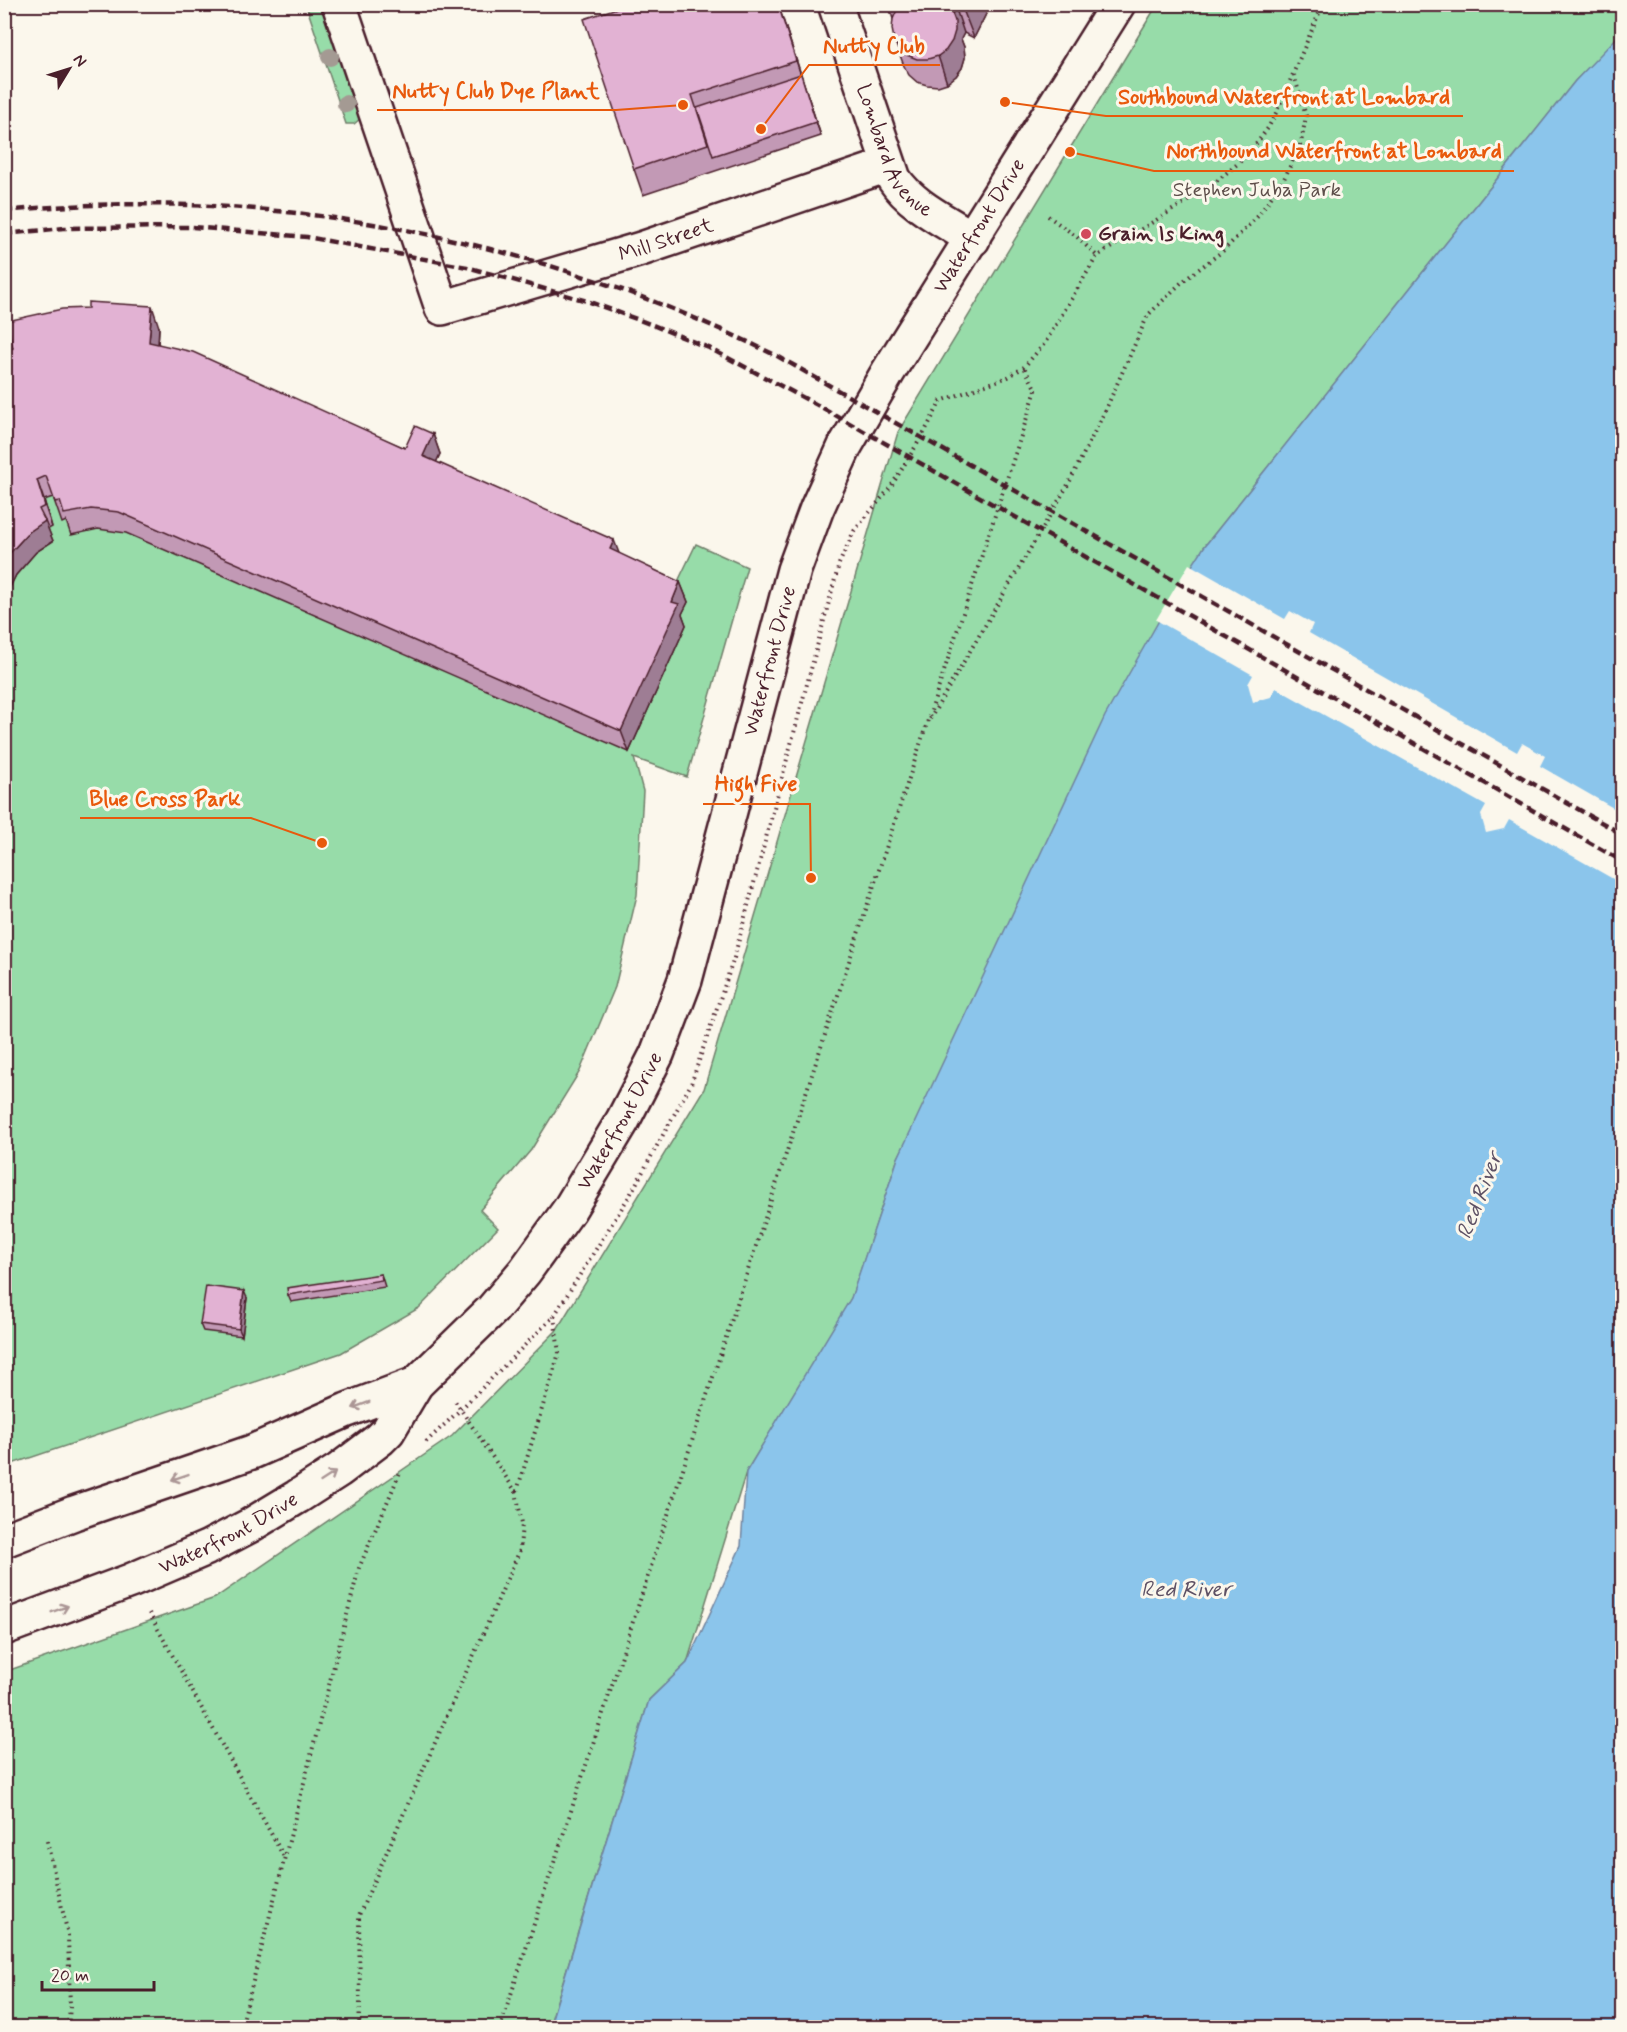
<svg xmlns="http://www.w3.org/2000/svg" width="1627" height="2032" font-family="Mynerve,sans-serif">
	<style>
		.green { fill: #97dca9; stroke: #707e6a; stroke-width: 1.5 }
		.water { fill: #8bc5eb; stroke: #71839e; stroke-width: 1.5 }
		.pier { fill: #fbf7ec }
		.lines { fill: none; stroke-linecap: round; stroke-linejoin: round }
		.minor-casing { stroke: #4a1f2b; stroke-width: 38 }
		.path { stroke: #4a1f2b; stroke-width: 4; stroke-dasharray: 1.5 4.5; stroke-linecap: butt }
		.minor { stroke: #fbf7ec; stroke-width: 33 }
		.rail { stroke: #4a1f2b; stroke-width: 4.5; stroke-dasharray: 9 4.5; stroke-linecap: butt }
		.tree { fill: #a49a93 }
		.wall { fill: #c299b5; stroke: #4a1f2b; stroke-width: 1.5 }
		.shaded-wall { fill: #9e7d94; stroke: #4a1f2b; stroke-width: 1.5 }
		.building { fill: #e2b2d3; stroke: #4a1f2b; stroke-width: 1.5 }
		.oneway { stroke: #ab9695 }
		.poi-dot { fill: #d1495b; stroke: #fbf7ec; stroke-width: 2 }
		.labels { text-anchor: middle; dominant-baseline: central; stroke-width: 6; stroke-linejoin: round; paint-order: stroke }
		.street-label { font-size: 21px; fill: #4a1f2b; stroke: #fbf7ec }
		.park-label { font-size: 21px; fill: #5d4e4a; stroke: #fbf7ec }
		.poi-label { font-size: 21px; font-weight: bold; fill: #4a1f2b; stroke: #fbf7ec; text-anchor: start }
		.water-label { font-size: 22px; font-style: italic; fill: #5e5165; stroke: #fbf7ec }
		.leader { fill: none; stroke: #e8590c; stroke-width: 2 }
		.callout-dot { fill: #e8590c; stroke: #fbf7ec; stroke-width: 2 }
		.callout-label { font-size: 22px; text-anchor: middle; font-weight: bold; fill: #e8590c; stroke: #fbf7ec; stroke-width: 6; stroke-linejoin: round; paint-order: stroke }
	</style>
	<rect width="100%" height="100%" fill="#fbf7ec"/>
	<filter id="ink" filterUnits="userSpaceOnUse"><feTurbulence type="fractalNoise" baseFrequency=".0167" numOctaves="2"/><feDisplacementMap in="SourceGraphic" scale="12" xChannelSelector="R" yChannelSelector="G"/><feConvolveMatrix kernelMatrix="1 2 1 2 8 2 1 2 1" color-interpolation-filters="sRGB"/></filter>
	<g filter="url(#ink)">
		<!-- green -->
		<g class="green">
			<polygon points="306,5 325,5 361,118 354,124 346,124"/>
			<polygon points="1157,5 1622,5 1622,34 1575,81 1204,547 898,1158 851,1299 746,1472 687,1663 649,1700 549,2027 5,2027 4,1672 215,1598 452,1436 556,1331 704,1089 898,432"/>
			<polygon points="96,322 159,327 157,362 430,476 672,594 696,544 747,567 687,777 634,758 643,791 637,895 615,987 580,1071 531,1150 480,1210 498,1228 419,1308 341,1353 6,1466 4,1465 4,376"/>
		</g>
		<!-- water -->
		<polygon class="water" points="1622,32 1622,2027 549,2028 649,1700 687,1663 741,1546 746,1472 851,1298 898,1158 1105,716 1174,594 1204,547 1575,81"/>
		<!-- pier -->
		<polygon class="pier" points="1189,564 1285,619 1290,611 1313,624 1309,633 1517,752 1522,743 1545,756 1540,766 1622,813 1622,884 1509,820 1504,829 1486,833 1481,815 1486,806 1276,688 1271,697 1253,702 1248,684 1253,675 1156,620"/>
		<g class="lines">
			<!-- minor casing -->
			<g class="minor-casing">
				<g id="minor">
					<path id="s1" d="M339,4L442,308L641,249L888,165"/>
					<path id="s2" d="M835,4L894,179C912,206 946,221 973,239"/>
					<polyline points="4,1540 74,1513 252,1452 347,1410 416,1384"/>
					<path id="s3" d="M4,1628L130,1581L207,1548L249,1526L297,1497L339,1470L380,1439L388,1431L416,1384L492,1310L525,1271L569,1210L623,1120L657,1054L685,980L794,570L817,508L845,446L888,372L1118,4"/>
				</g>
			</g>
			<!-- path -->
			<g class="path">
				<polyline points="1048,216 1077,237 1097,256"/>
				<polyline points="4,310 6,310"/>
				<polyline points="930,719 1069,483 1105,411 1148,315 1182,282 1224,250 1258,216 1284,179 1301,143 1306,116 1294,75"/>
				<polyline points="426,1442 460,1410 554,1316 630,1195 691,1084 734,958 839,564 854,531 890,488 924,433 941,401 1008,377 1024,367 1045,343 1097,256 1189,200 1218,180 1247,156 1268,128 1278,109 1323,4"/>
				<polyline points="517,1491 559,1353 554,1316"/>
				<polyline points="149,1613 284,1857"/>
				<polyline points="47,1841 68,1935 70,2008 68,2028"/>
				<polyline points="241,2028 359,1568 401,1470"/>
				<polyline points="359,2028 360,2004 359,1915 520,1550 522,1523 516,1492 453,1398"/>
				<polyline points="500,2028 1036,390 1024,367"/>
			</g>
			<!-- minor -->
			<use href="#minor" class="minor"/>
			<!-- rail -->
			<g class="rail">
				<path d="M4,211C271,184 540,238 779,357L1622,834"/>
				<polyline points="4,234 64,228 192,227 307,237 467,267 587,301 650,324 709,348 823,408 1622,861"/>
			</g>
		</g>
		<!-- trees -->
		<g class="tree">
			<circle cx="330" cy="57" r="9"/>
			<circle cx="346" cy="104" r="9"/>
		</g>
		<!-- wall -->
		<g class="wall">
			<polygon points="629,4 778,4 821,136 643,195 634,169"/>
			<polygon points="888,4 991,4 974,38 964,33 961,39 964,47 965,58 962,68 956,76 947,83 938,86 927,85 917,82 909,75 904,66 894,39 893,19"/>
			<polygon points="159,327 158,344 405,448 433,434 440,454 436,462 619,554 680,582 688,602 682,614 686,625 629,752 126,533 98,529 71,535 66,521 62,523 53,497 44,500 52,527 48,529 53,541 36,552 16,575 4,599 4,352"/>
			<polygon points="381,1274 385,1287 291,1302 288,1295"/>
			<polygon points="247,1298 242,1336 203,1331 200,1324"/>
		</g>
		<!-- shaded-wall -->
		<g class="shaded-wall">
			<polygon points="778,4 821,136 816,122"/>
			<polygon points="968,4 991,4 974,38 964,12"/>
			<polygon points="955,6 964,33 961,39 964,47 965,58 962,68 956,76 947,83 938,56"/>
			<polygon points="152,306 159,327 157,362 149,342"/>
			<polygon points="433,434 440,454 430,476 423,456"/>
			<polygon points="37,480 44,500 52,527 45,506"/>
			<polygon points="45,521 53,541 36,552 16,575 4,599 4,563 9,554 29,532"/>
			<polygon points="614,540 622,561 610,549"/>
			<polygon points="680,582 688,602 682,614 686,625 629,752 621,731 672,602"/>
			<polygon points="244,1291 247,1298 242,1336 239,1329"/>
		</g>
		<!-- building -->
		<g class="building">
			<polygon points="629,4 778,4 796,61 692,95 708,144 634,169 584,19"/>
			<polygon points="896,4 968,4 964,12 955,6 952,13 955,21 955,31 952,41 946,50 938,56 928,59 917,59 907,55 900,48 894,39 892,29 893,19 897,10"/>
			<polygon points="801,74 816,122 713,156 697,108"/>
			<polygon points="88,302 152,306 149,342 193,352 405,448 415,426 433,434 423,456 614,540 610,549 680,582 672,602 679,604 621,731 119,512 91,509 64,514 60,501 55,502 46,476 37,480 45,506 39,509 45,521 29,532 9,554 4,563 4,352 13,348 7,321 62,309 88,308"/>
			<polygon points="381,1274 382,1280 288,1295 287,1288"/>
			<polygon points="206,1286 244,1291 239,1329 200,1324"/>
		</g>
		<!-- one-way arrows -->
		<defs><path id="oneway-shaft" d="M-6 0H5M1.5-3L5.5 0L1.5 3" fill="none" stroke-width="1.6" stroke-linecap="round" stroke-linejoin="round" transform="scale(1.5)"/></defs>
		<g class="oneway">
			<use href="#oneway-shaft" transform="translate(361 1405) rotate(159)"/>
			<use href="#oneway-shaft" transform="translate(180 1477) rotate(161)"/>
			<use href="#oneway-shaft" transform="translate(328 1477) rotate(-33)"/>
			<use href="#oneway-shaft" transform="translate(60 1609) rotate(-21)"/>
		</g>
	</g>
	<!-- markers -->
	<circle class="poi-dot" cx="1086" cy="234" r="6"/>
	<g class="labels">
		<!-- street labels -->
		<g class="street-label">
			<text stroke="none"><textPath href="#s2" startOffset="160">Lombard Avenue</textPath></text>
			<text stroke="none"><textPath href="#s3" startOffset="1796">Waterfront Drive</textPath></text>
			<text stroke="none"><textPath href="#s1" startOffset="555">Mill Street</textPath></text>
			<text stroke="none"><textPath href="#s3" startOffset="1310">Waterfront Drive</textPath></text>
			<text stroke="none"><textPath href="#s3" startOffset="824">Waterfront Drive</textPath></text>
			<text stroke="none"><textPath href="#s3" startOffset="244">Waterfront Drive</textPath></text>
		</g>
		<!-- park labels -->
		<g class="park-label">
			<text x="1257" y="190">Stephen Juba Park</text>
		</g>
		<!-- poi labels -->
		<g class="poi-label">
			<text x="1098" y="234">Grain Is King</text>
		</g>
		<!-- water labels -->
		<g class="water-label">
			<text transform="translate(1480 1196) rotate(-69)">Red River</text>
			<text x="1186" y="1590">Red River</text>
		</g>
	</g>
	<!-- callouts -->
	<path class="leader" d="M761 129L809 65H940M683 105L616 110H377M1005 102L1106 116H1463M1070 152L1154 171H1514M811 878L810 804H703M322 843L251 818H80"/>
	<g class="callout-dot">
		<circle cx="761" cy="129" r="6"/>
		<circle cx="683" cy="105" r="6"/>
		<circle cx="1005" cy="102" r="6"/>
		<circle cx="1070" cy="152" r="6"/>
		<circle cx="811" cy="878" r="6"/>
		<circle cx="322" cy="843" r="6"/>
	</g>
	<g class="callout-label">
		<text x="874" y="53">Nutty Club</text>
		<text x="496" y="98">Nutty Club Dye Plant</text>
		<text x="1284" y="104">Southbound Waterfront at Lombard</text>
		<text x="1334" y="158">Northbound Waterfront at Lombard</text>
		<text x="756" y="791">High Five</text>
		<text x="165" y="806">Blue Cross Park</text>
	</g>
	<!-- margin -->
	<rect width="1627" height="2032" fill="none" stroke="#fbf7ec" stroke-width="24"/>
	<rect x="12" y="12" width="1603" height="2008" fill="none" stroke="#4a1f2b" stroke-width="2" filter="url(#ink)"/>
	<!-- north arrow -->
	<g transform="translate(69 69) rotate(52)" stroke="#fbf7ec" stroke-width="4.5" paint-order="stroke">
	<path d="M0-4.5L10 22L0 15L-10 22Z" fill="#4a1f2b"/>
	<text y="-9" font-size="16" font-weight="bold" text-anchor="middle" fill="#4a1f2b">N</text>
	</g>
	<!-- scale -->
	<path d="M42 1981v9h112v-9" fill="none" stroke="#4a1f2b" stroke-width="3"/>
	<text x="51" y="1981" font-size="18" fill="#4a1f2b" stroke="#fbf7ec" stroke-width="4.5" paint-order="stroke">20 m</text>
</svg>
